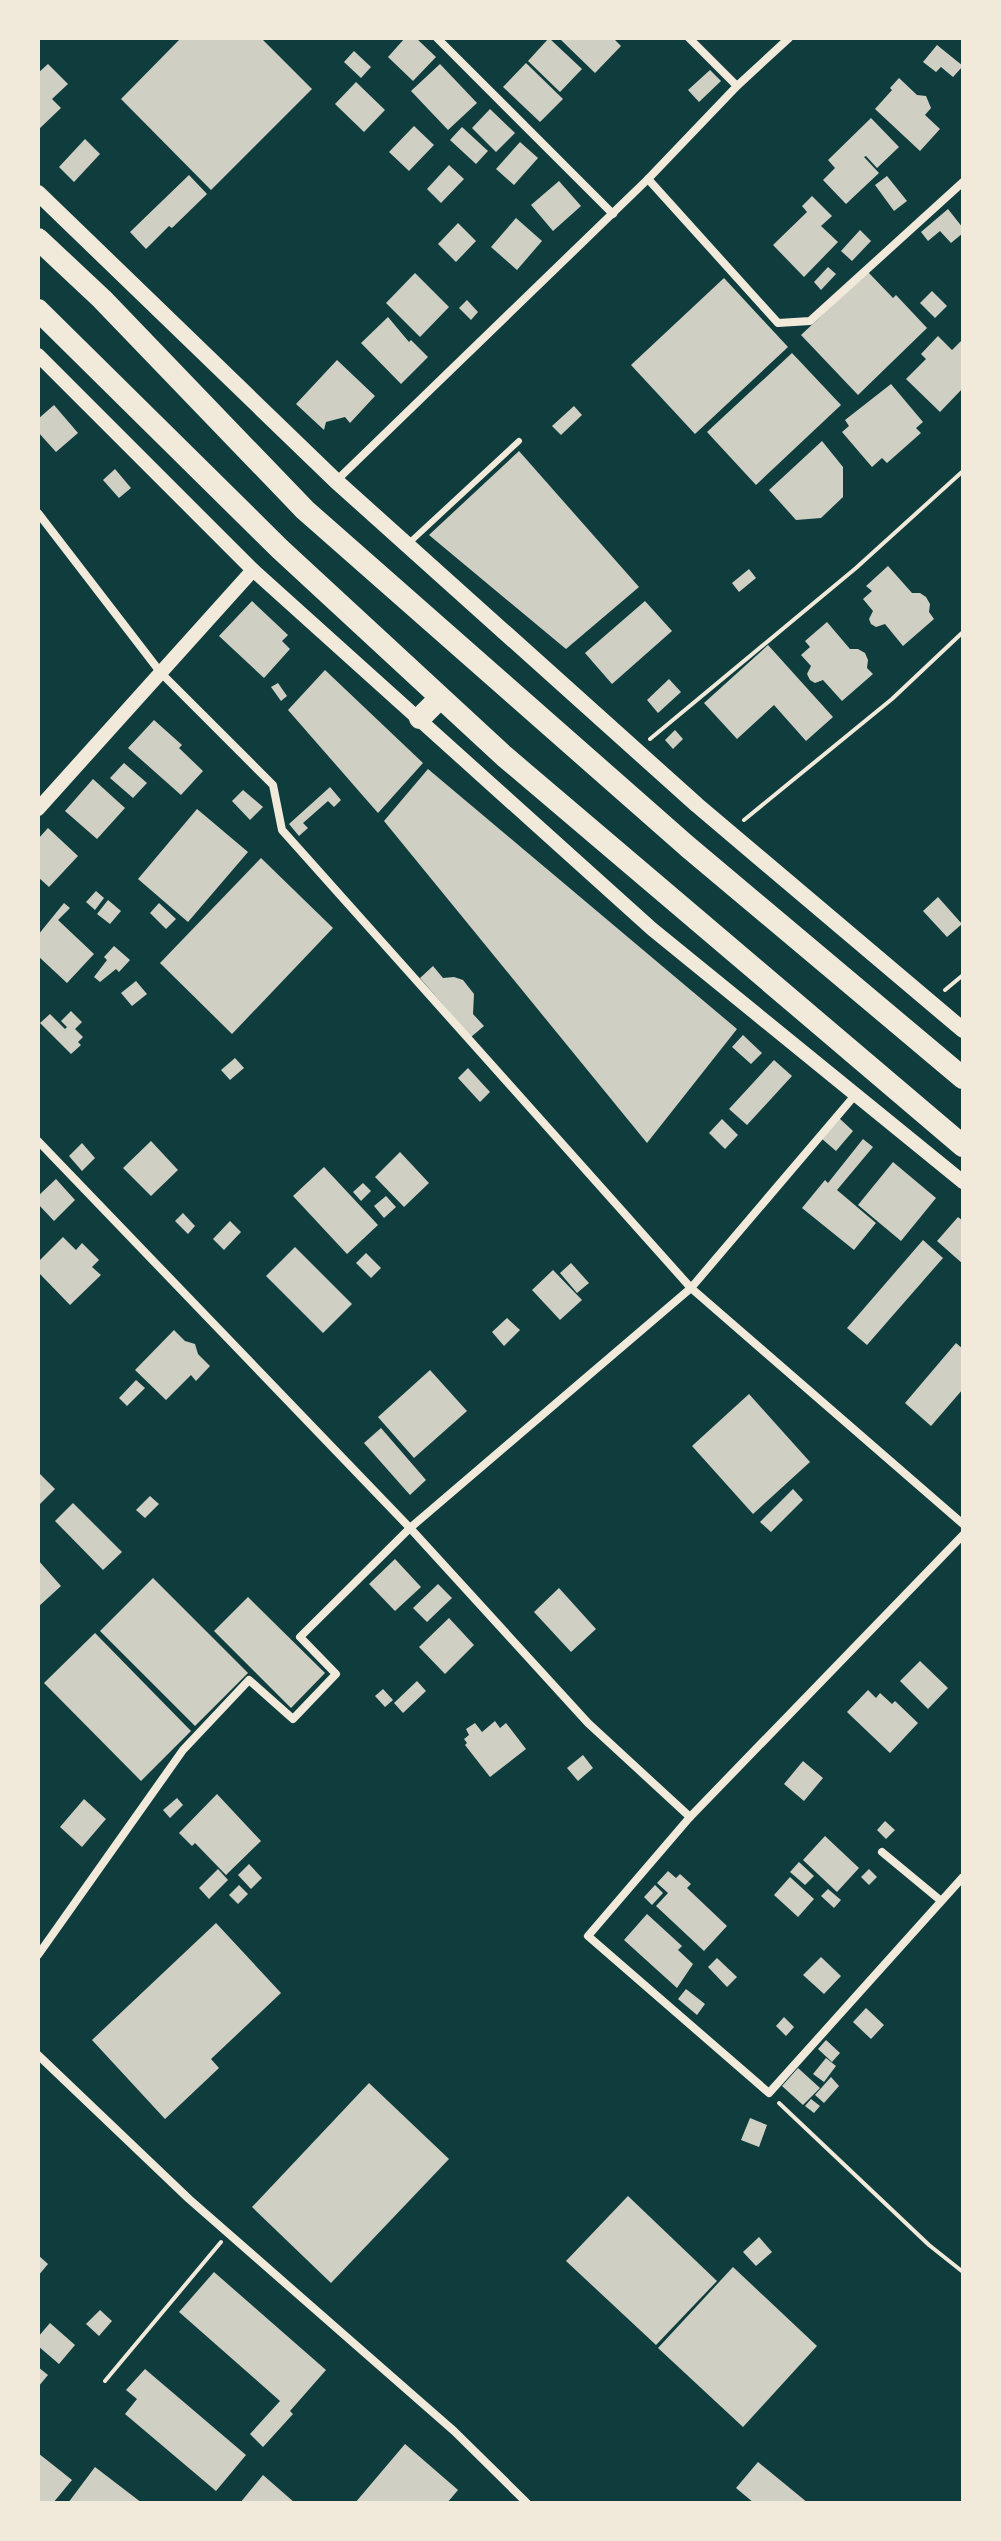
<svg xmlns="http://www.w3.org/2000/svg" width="1001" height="2541" font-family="'DM Sans',sans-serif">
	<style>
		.building { fill: #cfcfc3 }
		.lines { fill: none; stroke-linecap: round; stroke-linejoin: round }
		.path { stroke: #f1e9da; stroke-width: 4 }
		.service { stroke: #f1e9da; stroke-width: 6 }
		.minor { stroke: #f1e9da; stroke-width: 8 }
		.tertiary { stroke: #f1e9da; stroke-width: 14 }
		.secondary { stroke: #f1e9da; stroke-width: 16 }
		.trunk { stroke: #f1e9da; stroke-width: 22 }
	</style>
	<rect width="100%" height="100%" fill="#0f3d3e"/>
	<!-- building -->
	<g class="building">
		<polygon points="181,38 261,38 312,89 211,190 121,99"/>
		<polygon points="405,38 416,38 436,57 413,81 388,57"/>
		<polygon points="549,38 582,69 560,92 528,61"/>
		<polygon points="559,38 613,38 621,46 595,73"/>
		<polygon points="937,45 963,66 953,77 941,67 936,72 923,62"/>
		<polygon points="354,51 371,67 361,78 344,62"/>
		<polygon points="526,63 563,99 540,122 503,87"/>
		<polygon points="48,64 68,84 52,99 61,108 38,130 38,73"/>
		<polygon points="440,64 477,103 448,130 411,91"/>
		<polygon points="710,70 721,81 699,102 688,90"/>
		<polygon points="899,78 917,95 926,96 931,108 925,115 940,129 920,151 875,109 892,90 890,88"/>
		<polygon points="356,82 385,110 364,132 335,104"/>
		<polygon points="490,109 515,133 496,152 472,128"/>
		<polygon points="871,118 899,147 877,168 866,156 864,157 879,173 846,204 823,180 835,168 828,160"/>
		<polygon points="414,126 434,145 409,171 389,152"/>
		<polygon points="462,127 488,151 476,164 450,140"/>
		<polygon points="85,139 100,154 74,182 59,167"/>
		<polygon points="520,142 538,158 514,185 496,169"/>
		<polygon points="449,165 464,179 441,203 427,189"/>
		<polygon points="189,175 207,194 172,228 169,226 146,249 130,232"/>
		<polygon points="887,176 907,201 894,211 875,185"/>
		<polygon points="559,181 581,206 553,231 531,205"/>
		<polygon points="812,196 832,216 821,226 838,242 804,277 773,245 807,212 802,206"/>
		<polygon points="948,209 963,228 963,233 951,243 940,231 928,241 921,232"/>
		<polygon points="516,218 542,241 517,270 491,247"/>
		<polygon points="458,223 476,241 456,262 438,244"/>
		<polygon points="860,230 871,241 852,261 841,251"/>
		<polygon points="828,267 836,274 821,290 814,282"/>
		<polygon points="868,272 893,298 896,295 927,328 858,395 801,335"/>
		<polygon points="415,273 449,307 420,337 386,303"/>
		<polygon points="724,278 788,347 695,434 631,365"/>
		<polygon points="932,291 947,306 935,318 920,303"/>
		<polygon points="467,300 478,312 471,320 459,308"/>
		<polygon points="388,317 409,342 411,340 428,357 401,384 361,343"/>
		<polygon points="938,336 952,350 963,339 963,388 940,412 906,379 926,359 921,354"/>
		<polygon points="792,353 841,405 756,485 707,432"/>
		<polygon points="337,360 375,396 350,423 345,417 326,422 324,430 296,404"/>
		<polygon points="891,384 923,422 916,428 921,433 887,463 882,458 872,467 842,432 849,426 845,420"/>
		<polygon points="54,405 78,433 56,452 38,432 38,419"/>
		<polygon points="574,406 582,415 561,435 552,426"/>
		<polygon points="822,441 843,467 843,497 821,518 796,520 769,490"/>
		<polygon points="519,451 639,587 566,649 429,535"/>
		<polygon points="115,469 131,488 119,498 103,480"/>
		<polygon points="888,566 912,593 920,593 926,597 930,604 929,612 934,619 903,646 885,624 876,627 871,624 869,619 873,611 863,599 872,591 866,586"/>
		<polygon points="749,569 756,578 739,592 732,583"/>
		<polygon points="252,601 288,635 282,641 290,649 264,678 219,636"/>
		<polygon points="645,601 672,631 612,684 585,653"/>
		<polygon points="827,622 850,649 858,649 865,653 868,660 867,668 873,674 842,701 823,680 815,683 810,680 807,674 811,666 801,655 810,647 805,641"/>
		<polygon points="768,645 833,717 806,741 774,705 737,739 704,703"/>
		<polygon points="325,670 423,763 378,813 288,710"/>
		<polygon points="669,679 681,692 658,713 647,700"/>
		<polygon points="278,683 287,696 281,701 271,687"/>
		<polygon points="154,720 182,745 179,748 203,771 181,795 128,748"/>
		<polygon points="675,730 683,739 673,749 665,740"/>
		<polygon points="124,763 147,783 133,798 110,778"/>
		<polygon points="428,769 737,1029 647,1143 384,821"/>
		<polygon points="93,779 125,808 97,839 65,811"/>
		<polygon points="330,787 341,800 334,807 328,801 303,823 308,828 299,836 289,824"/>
		<polygon points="243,790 263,807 250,820 232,801"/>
		<polygon points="197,809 248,852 188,922 138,879"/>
		<polygon points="48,828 78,856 49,887 38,877 38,839"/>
		<polygon points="261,858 333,928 232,1034 160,963"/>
		<polygon points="96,891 104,898 95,910 86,902"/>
		<polygon points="938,897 962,924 947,937 923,911"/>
		<polygon points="108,900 121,911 110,924 97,914"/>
		<polygon points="64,903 70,908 58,920 94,954 67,983 38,956 38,935"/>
		<polygon points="159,903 176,919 166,929 150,913"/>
		<polygon points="114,946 130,960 119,972 116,969 100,982 94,977 107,960 104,957"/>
		<polygon points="433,966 443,978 454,977 463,980 474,994 473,1014 484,1026 471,1037 420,978"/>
		<polygon points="136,981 147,994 132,1006 121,993"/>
		<polygon points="71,1011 82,1022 75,1029 83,1037 78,1042 81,1045 71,1054 40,1023 50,1014 65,1029 67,1027 61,1021"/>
		<polygon points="743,1035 762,1053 751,1064 732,1047"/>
		<polygon points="235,1058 244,1068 230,1080 221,1070"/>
		<polygon points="774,1060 792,1076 747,1125 729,1109"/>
		<polygon points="468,1068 490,1092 480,1102 458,1078"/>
		<polygon points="839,1118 853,1131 836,1151 821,1138"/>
		<polygon points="722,1119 738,1135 725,1149 709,1133"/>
		<polygon points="863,1139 873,1147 837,1190 876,1223 854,1250 802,1208 825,1180 828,1183"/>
		<polygon points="151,1141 178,1170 151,1196 123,1168"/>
		<polygon points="82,1143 95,1158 82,1171 69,1156"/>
		<polygon points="400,1152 429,1183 404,1207 375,1177"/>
		<polygon points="893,1162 936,1198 901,1241 858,1205"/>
		<polygon points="324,1167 378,1225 347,1254 293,1196"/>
		<polygon points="56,1179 75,1200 54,1221 38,1204 38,1196"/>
		<polygon points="363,1183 371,1191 361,1201 353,1192"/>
		<polygon points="386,1196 396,1207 384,1218 374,1206"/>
		<polygon points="183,1213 195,1226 188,1234 175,1221"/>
		<polygon points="958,1217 963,1221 963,1264 937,1241"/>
		<polygon points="230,1221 241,1232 224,1250 213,1239"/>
		<polygon points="63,1237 76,1250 82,1243 99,1260 92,1267 101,1275 70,1305 38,1272 38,1262"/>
		<polygon points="923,1240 943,1258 867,1345 847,1328"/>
		<polygon points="295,1247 352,1304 323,1333 266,1276"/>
		<polygon points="366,1253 381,1268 371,1278 356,1263"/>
		<polygon points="571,1263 589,1283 577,1293 560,1273"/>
		<polygon points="553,1270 582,1300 560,1320 532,1290"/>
		<polygon points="507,1318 520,1330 504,1346 492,1332"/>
		<polygon points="174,1330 185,1341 195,1344 198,1354 210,1366 196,1381 191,1375 166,1400 135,1370"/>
		<polygon points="956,1343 963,1349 963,1389 931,1426 905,1403"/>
		<polygon points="430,1370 467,1411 414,1458 378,1417"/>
		<polygon points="136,1380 145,1388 127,1406 119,1398"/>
		<polygon points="749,1394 810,1462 753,1514 692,1446"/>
		<polygon points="381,1428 426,1480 410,1495 364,1443"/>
		<polygon points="38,1472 55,1489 38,1506"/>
		<polygon points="793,1489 803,1500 771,1532 760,1522"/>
		<polygon points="150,1496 159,1504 145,1518 136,1510"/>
		<polygon points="73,1503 122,1552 103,1570 55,1521"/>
		<polygon points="395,1559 421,1587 395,1611 369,1584"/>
		<polygon points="38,1560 61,1586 38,1607"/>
		<polygon points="153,1578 248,1673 195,1726 100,1631"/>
		<polygon points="438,1584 452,1598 427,1622 413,1608"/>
		<polygon points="559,1588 596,1629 571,1652 534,1612"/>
		<polygon points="248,1597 325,1673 291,1708 214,1631"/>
		<polygon points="449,1618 474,1645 445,1674 419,1647"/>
		<polygon points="95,1633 191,1731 141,1781 44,1683"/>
		<polygon points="920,1661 948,1688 928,1709 900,1681"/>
		<polygon points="417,1681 426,1691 403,1713 394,1703"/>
		<polygon points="383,1689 393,1700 385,1707 375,1696"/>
		<polygon points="868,1690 876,1698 880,1693 892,1704 895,1701 918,1723 890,1753 847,1712"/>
		<polygon points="495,1721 500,1728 506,1723 526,1749 490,1777 465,1745 467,1743 464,1739 469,1735 466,1729 475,1723 482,1732"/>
		<polygon points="583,1755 593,1768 578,1781 567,1768"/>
		<polygon points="803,1761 823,1778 804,1801 784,1784"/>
		<polygon points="217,1794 261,1841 226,1875 195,1843 192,1846 179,1833"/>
		<polygon points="177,1798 183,1805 170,1818 163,1810"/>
		<polygon points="84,1799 106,1819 82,1847 60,1827"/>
		<polygon points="885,1821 895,1830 886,1839 877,1830"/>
		<polygon points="825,1836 859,1868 837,1892 803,1860"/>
		<polygon points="799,1862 814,1876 805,1885 790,1872"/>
		<polygon points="249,1864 262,1878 251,1889 238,1875"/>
		<polygon points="218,1869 228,1880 209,1899 199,1888"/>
		<polygon points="869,1869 877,1877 869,1885 861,1877"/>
		<polygon points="668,1871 676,1878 680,1874 691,1884 687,1888 727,1926 704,1951 656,1906 668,1893 657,1883"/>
		<polygon points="790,1877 814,1899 798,1917 774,1895"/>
		<polygon points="239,1885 248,1894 238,1904 229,1895"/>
		<polygon points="655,1885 663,1893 652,1905 644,1897"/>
		<polygon points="828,1889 841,1900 834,1908 821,1896"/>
		<polygon points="647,1914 682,1946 678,1950 693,1964 677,1988 624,1940"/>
		<polygon points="216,1923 281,1993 211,2059 219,2068 165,2119 92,2040"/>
		<polygon points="821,1957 841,1976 824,1994 803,1975"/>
		<polygon points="717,1958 737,1977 727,1987 708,1967"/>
		<polygon points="686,1989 705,2004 697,2015 678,1999"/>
		<polygon points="866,2008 884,2025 871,2039 853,2022"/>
		<polygon points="784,2017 794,2027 786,2036 776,2026"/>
		<polygon points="826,2040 840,2053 832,2062 818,2049"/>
		<polygon points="826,2058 836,2066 824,2082 813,2074"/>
		<polygon points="798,2068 820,2088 803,2105 782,2086"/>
		<polygon points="831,2077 839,2086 824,2103 815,2095"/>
		<polygon points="369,2083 449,2159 331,2283 252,2207"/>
		<polygon points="811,2099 820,2106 814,2113 805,2106"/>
		<polygon points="750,2118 767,2125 759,2147 741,2140"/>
		<polygon points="628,2196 717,2281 656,2345 566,2261"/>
		<polygon points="759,2237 772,2252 756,2266 743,2252"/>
		<polygon points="38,2255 48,2264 38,2276"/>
		<polygon points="733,2267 817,2346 743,2427 658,2348"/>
		<polygon points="214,2272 326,2370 290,2411 293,2414 263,2447 250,2434 280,2401 179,2312"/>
		<polygon points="100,2310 112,2321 99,2336 86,2324"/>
		<polygon points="50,2323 75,2345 59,2364 38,2346 38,2337"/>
		<polygon points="38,2367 48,2375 38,2387"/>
		<polygon points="145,2369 246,2455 216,2491 125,2414 137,2399 126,2390"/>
		<polygon points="405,2444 458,2490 447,2503 355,2503"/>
		<polygon points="38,2453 72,2480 53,2503 38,2503"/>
		<polygon points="758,2462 808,2503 754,2503 736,2488"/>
		<polygon points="95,2467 142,2503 68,2503"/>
		<polygon points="263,2475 295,2503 240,2503"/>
	</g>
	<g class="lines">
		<!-- path -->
		<g class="path">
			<polyline points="650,739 856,568 963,471"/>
			<polyline points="744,820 892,699 963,632"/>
			<polyline points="945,990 963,975"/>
			<polyline points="779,2103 929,2245 963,2272"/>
			<polyline points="105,2381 221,2242"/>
		</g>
		<!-- service -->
		<polyline class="service" points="409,543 519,441"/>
		<!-- minor -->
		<g class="minor">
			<polyline points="437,38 613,214"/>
			<polyline points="689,38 737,86"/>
			<polyline points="648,179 778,323 810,321 963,182"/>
			<polyline points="336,481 648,179 737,86 789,38"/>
			<polyline points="38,513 161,673 273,785 282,830 691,1288 963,1524"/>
			<polyline points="38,1141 410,1528 588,1723 690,1817"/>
			<polyline points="963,1535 690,1817 588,1936 769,2093 963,1877"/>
			<polyline points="882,1852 940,1900"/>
			<polyline points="38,1955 183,1750 249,1680 293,1719 336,1674 300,1637 410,1528 691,1288 856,1094"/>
			<polyline points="38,2055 189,2199 454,2431 527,2503"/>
		</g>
		<!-- tertiary -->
		<g class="tertiary">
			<polyline points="38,355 253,570 652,929 963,1182"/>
			<polyline points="38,809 253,570"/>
		</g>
		<!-- secondary -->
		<polyline class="secondary" points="38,193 336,481 697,805 963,1030"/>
		<!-- trunk -->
		<g class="trunk">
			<polyline points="38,239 102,299 305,510 688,847 963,1078"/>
			<polyline points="38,310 280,549 504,756 963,1146"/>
			<polyline points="420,718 440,698"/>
		</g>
	</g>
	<!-- border -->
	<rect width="1001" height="2541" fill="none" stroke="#f1e9da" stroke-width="80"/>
</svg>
